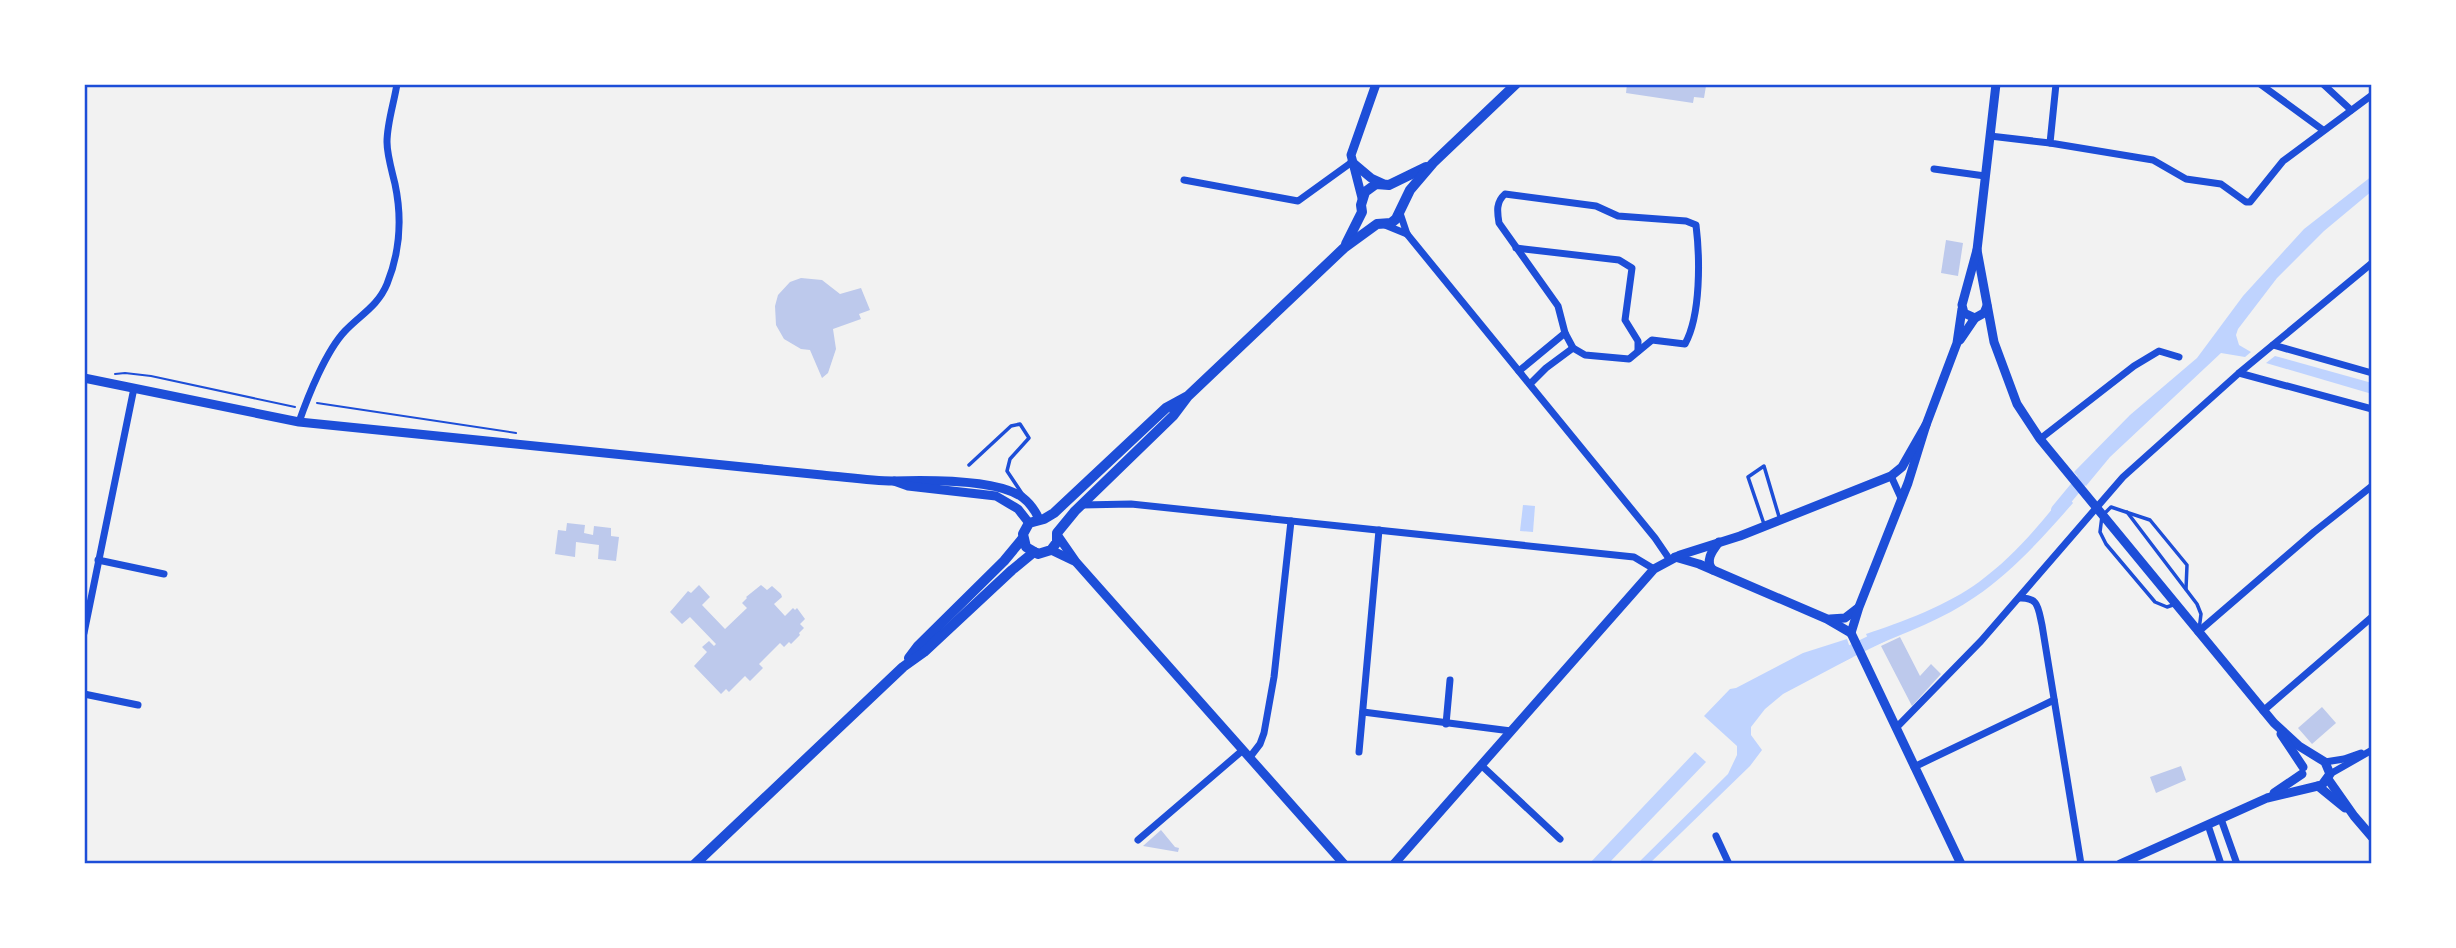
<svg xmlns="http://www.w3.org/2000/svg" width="2456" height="948" font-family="'PT Sans',sans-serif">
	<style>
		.water { fill: #bfd3fe }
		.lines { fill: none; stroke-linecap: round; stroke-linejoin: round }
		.canal { stroke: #bfd3fe; stroke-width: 12 }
		.building { fill: #bdc9ec }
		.path { stroke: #1d4ed8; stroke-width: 2 }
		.service { stroke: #1d4ed8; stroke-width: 3.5 }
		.minor { stroke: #1d4ed8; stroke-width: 7 }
		.tertiary { stroke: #1d4ed8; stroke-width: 9 }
		.secondary { stroke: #1d4ed8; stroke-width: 10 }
		.neatline { fill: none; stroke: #1d4ed8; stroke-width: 2.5 }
	</style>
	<rect width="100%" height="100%" fill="#f2f2f2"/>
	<!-- water -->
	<g class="water">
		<polygon points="2372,176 2372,191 2324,231 2277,278 2238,329 2236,335 2239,345 2251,352 2245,357 2221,353 2110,457 2086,486 2074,472 2130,415 2197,358 2243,296 2304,229"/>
		<polygon points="2275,356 2372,383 2372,394 2266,363"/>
		<path d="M2065,493L2073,503C2043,537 2013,571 1975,597C1944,619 1906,632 1872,647L1866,634C1900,623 1950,604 1979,582C2013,557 2039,526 2065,493Z"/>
		<polygon points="1523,505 1535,506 1533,532 1520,531"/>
		<polygon points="1847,639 1853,657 1783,694 1765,709 1751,727 1751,735 1762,750 1750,766 1649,864 1637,864 1728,774 1737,755 1737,746 1704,716 1730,689 1736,688 1803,653"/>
		<polygon points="1695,752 1706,762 1608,864 1589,864"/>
	</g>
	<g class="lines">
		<!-- canal -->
		<g class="canal">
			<polyline points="2057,510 2086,475"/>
			<polyline points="1837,658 1884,635"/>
		</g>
	</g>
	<!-- building -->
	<g class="building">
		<polygon points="1627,84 1696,84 1706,86 1704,98 1694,97 1693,103 1626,93"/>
		<polygon points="1946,240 1963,243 1958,276 1941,273"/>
		<polygon points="801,278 822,280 840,294 861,288 870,310 859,314 861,319 833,329 836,349 828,373 822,378 810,350 801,349 784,339 776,325 775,306 778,295 790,282"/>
		<polygon points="567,523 585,525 584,533 593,535 594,526 611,528 611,536 619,537 616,561 598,559 599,545 576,542 575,557 555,554 558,530 566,531"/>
		<polygon points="699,585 710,597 702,605 725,629 747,608 742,603 747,598 746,597 761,585 767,590 772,586 781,594 782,597 774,604 785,616 793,608 795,610 797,608 805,619 800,624 804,628 799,633 800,635 791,644 789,642 784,647 780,643 759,664 763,668 750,681 745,676 729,692 726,689 721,694 694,666 707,652 702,647 709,641 714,646 716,644 690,617 682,624 670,612 688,591 691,593"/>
		<polygon points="1900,637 1920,676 1931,664 1941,674 1912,706 1881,646"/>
		<polygon points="2322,707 2336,723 2312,744 2298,728"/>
		<polygon points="2181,766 2186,780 2156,793 2150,777"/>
		<polygon points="1161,830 1175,847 1179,848 1178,852 1143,846"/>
	</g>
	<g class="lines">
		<!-- path -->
		<g class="path">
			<polyline points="115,374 125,373 151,376 295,407"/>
			<polyline points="317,403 516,433"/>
		</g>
		<!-- service -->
		<g class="service">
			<polyline points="969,465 1011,426 1020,424 1029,438 1010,459 1007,471 1023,495"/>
			<polyline points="2127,512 2197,604 2201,614 2199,630"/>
			<polyline points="1764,524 1748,477 1764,466 1780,520"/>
			<polyline points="2173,605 2167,607 2155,602 2106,544 2100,532 2102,516 2111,507 2150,520 2187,565 2186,589"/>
		</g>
		<!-- minor -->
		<g class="minor">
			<polyline points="2056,84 2050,143 2153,160 2186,179 2221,184 2246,202 2250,202 2283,161 2372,95"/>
			<polyline points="2260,84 2323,130"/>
			<polyline points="2323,84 2351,110"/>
			<polyline points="1990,136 2050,143"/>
			<polyline points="1934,169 1985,176"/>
			<polyline points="1184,180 1298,201 1352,162"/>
			<path d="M1505,194L1596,206L1618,216L1686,221L1696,225C1700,258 1701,315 1685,344L1652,340L1629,359L1585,355L1573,348L1565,333L1558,306L1499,223C1497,211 1496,202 1505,194Z"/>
			<polyline points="1400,213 1407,234 1655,538 1670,560"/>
			<polyline points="1385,225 1407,234"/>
			<polyline points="1516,248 1619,260 1632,268 1625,320 1638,341 1638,351"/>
			<polyline points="2273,345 2372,373"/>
			<polyline points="1519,371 1565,333"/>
			<polyline points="2239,373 2372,409"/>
			<polyline points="1530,384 1546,368 1573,348"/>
			<path d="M299,422C308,396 326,351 345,331C360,315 378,306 387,284C400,252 402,217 395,184C392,171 387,155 387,142C387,123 394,103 397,84"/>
			<polyline points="2040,439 2134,366 2159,351 2179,357"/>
			<polyline points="1891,476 1901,498"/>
			<polyline points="1082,505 1131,504 1634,557 1654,569"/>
			<polyline points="98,560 164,574"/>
			<path d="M2019,598C2039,597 2038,608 2042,625L2081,864"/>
			<polyline points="2198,632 2314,532 2372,486"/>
			<polyline points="84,633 134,388"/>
			<polyline points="84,694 138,705"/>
			<polyline points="2263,711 2372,617"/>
			<polyline points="1363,712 1511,731"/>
			<polyline points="1446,724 1450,680"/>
			<polyline points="1896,728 1981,641 2123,477 2239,373 2372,263"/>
			<polyline points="1359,752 1379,530"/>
			<polyline points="1250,757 1260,744 1264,733 1274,677 1291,521"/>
			<polyline points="2325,762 2344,759 2361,753"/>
			<polyline points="1481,765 1560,839"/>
			<polyline points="1914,767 2054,700"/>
			<polyline points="2330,774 2372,750"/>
			<polyline points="2221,819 2237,864"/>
			<polyline points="2208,825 2221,864"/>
			<polyline points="1716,836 1729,864"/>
			<polyline points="1138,840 1243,750"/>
		</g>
		<!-- tertiary -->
		<g class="tertiary">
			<polyline points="1352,162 1371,178 1382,183"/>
			<polyline points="1362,198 1351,155 1376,84"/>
			<polyline points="1977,250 1994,342 2017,404 2040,439 2274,723 2299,746 2325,762 2330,774 2322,785 2267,798 2120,864"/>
			<polyline points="1987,306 1984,313 1975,318 1964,313 1962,305 1977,250 1996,84"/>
			<polyline points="1960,340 1975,318"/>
			<path d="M84,378L299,422L822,475C845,477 870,481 893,481C925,480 996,479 1022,497C1030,503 1035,510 1039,519"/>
			<polyline points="894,481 908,486 996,496 1018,509 1029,523"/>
			<polyline points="1058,536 1076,562 1344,864"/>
			<polyline points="1051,550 1074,561"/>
			<polyline points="1675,557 1699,564 1827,619 1851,633"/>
			<path d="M1713,570C1704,561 1713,550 1719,542"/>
			<polyline points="1830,619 1845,618 1858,608"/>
			<polyline points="1851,633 1859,607 1908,483 1926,425 1957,343 1962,309"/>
			<polyline points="1851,633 1961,864"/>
			<polyline points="2281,734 2303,767"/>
			<polyline points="2328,779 2354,816 2372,837"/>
			<polyline points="2318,786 2345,808"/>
			<polyline points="2274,793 2302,774"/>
			<polyline points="1394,864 1654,569 1680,555 1740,536 1891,476 1902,467 1926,425"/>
		</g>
		<!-- secondary -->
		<g class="secondary">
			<polyline points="1346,244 1362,212 1361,205 1365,192 1376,184 1389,185 1426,167"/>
			<polyline points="1188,396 1166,408 1054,513 1044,519 1029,523 1023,534 1026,547 1038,554 1051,550 1057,542 1057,533 1075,511 1173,416 1188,396 1344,248 1377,224 1391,223 1396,219 1410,190 1433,163 1516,84"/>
			<polyline points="909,658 918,646 1004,561 1023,538"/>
			<polyline points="695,864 903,667 924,652 1012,570 1034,552"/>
		</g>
	</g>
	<!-- border -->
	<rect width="2456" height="948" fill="none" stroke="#ffffff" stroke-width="172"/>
	<rect x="86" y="86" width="2284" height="776" class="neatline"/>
</svg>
